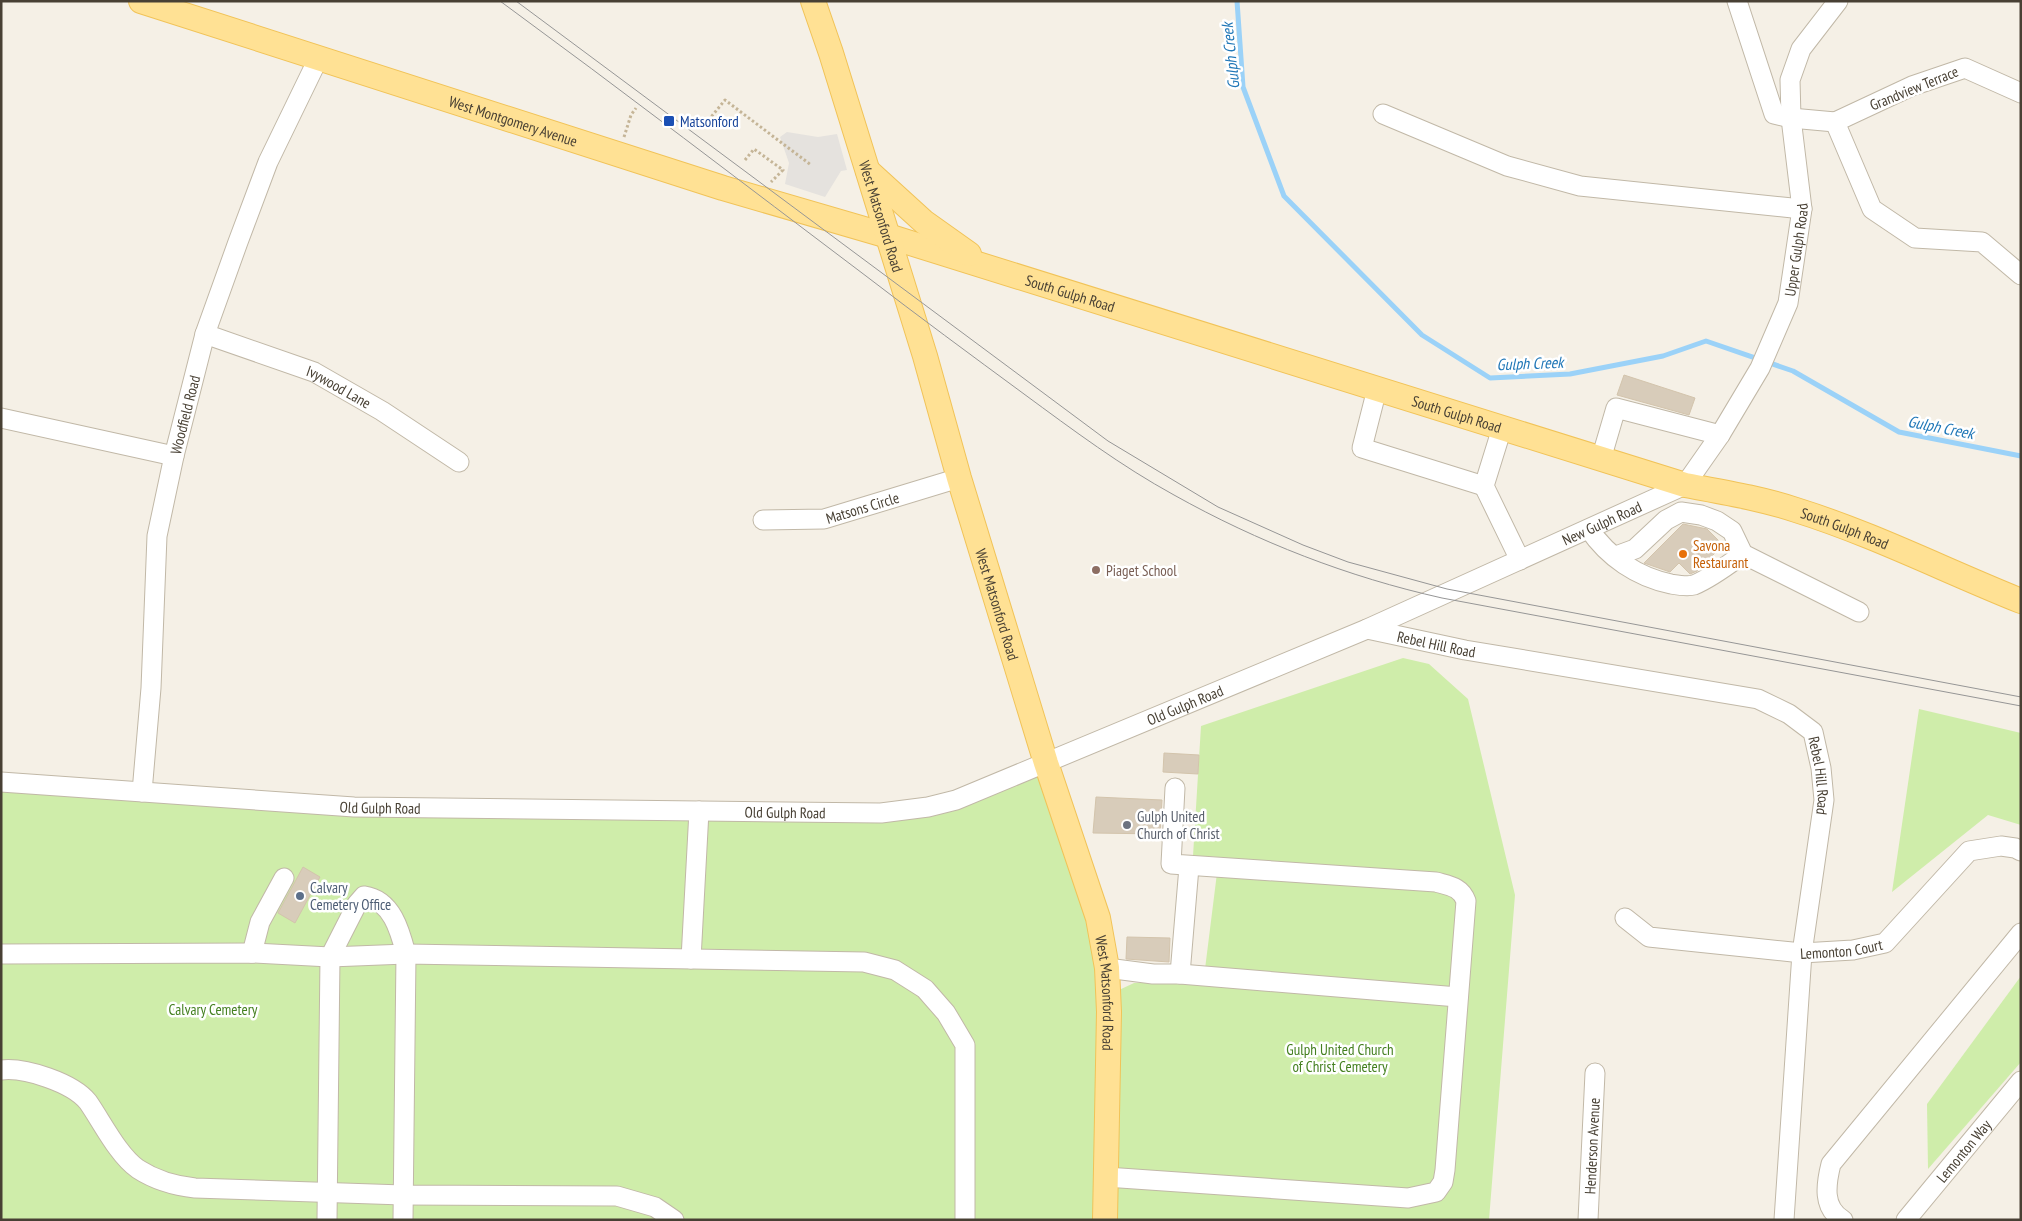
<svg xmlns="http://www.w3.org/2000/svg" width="2022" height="1221" font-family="'PT Sans Narrow',sans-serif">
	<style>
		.green { fill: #cfedaa }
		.parking { fill: #e5e2de }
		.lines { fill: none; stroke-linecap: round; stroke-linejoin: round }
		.stream { stroke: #9bd2f8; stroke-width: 5 }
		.building { fill: #d8ccba; stroke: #d3c4ac }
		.minor-casing { stroke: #c1b8a7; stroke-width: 21 }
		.major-casing { stroke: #f1c358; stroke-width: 26 }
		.path { stroke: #c5b597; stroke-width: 3; stroke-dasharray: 2.5 2.5; stroke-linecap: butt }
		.minor { stroke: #fff; stroke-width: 19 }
		.major { stroke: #ffe194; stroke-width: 24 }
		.tram { stroke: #969696; stroke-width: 1 }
		.transit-dot { fill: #1a4fb4; stroke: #fff; stroke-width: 2 }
		.food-dot { fill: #e8710a; stroke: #fff; stroke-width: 2 }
		.education-dot { fill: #8d6e63; stroke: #fff; stroke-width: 2 }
		.worship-dot { fill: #6b7280; stroke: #fff; stroke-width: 2 }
		.service-dot { fill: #5c6f8a; stroke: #fff; stroke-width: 2 }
		.labels { text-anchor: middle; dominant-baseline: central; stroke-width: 5; stroke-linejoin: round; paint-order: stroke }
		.street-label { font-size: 15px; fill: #484034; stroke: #fff }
		.transit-label { font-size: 15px; fill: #164399; stroke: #fff; text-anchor: start }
		.food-label { font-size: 15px; fill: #c56008; stroke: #fff; text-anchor: start }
		.education-label { font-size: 15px; fill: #785e54; stroke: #fff; text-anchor: start }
		.worship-label { font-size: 15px; fill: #5b616d; stroke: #fff; text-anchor: start }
		.service-label { font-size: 15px; fill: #4e5e75; stroke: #fff; text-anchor: start }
		.park-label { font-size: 15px; fill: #458021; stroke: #fff }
		.water-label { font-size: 16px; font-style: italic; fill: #2077b7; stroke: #fff }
	</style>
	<rect width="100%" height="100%" fill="#f5f0e6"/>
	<!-- green -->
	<g class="green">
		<polygon points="1403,658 1429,664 1468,699 1515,895 1489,1220 1116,1220 1119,990 1134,983 1160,982 1205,969 1219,857 1193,856 1201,726"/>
		<polygon points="1919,709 2021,733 2021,825 1988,815 1892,892"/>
		<polygon points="1046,763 1098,918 1105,1220 1,1220 1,782 354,807 881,813"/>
		<polygon points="2021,976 2021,1062 1928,1169 1927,1104"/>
	</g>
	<!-- parking -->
	<polygon class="parking" points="787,132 818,137 837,134 847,170 841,171 825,197 785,184 789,163 780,137"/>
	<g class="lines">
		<!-- stream -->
		<polyline class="stream" points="1237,1 1243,87 1284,196 1422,335 1490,378 1570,374 1663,356 1706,341 1793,371 1899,432 2021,456"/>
	</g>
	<!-- building -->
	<g class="building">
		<polygon points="1624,375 1695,398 1689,415 1617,395"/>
		<polygon points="1683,524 1707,529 1723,545 1697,571 1690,574 1679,563 1670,572 1644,563"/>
		<polygon points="1164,753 1199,755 1198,774 1163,772"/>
		<polygon points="1096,797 1162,800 1160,834 1093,833"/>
		<polygon points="303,867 320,877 295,923 278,913"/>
		<polygon points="1127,937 1170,938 1169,962 1126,959"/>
	</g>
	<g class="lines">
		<!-- minor casing -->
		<g class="minor-casing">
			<g id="minor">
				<polyline points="1737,1 1774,114 1791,118 1835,122"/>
				<polyline points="2021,93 1965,68 1912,86 1835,122 1872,209 1915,238 1982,242 2021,275"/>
				<polyline points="1383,114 1507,166 1580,186 1802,209"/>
				<path id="s1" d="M205,334L314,372L382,411L459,462"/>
				<polyline points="1377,389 1362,448 1484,486"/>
				<polyline points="1,418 174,456"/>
				<polyline points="1502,428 1484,486 1520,560"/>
				<polyline points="1601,459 1616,408 1720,435"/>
				<path id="s2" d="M763,520L824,519L959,478"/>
				<path d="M1589,529C1608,557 1637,577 1671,584C1677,585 1687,587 1694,585C1711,578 1728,565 1743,554"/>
				<polyline points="1616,556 1635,549 1666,520 1681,512 1701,515 1717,521 1732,531 1743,554 1859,612"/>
				<path id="s3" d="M1367,629L1465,650L1758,699L1789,714L1813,732L1821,768L1824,800L1802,953L1784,1220"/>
				<path id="s4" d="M1,782L354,807L881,813L928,807L956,800L1367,629L1685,485L1720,435L1760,368L1788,303L1802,209L1791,118L1790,80L1801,49L1838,1"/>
				<path id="s5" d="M142,792L151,688L157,536L174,456L205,334L238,242L268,162L319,57"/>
				<path id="s6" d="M1625,918L1649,937L1802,953L1853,950L1885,943L1969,851L2001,846L2015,848L2021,851"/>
				<polyline points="252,953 260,922 284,878"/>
				<polyline points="1,954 252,953 330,957 406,954 864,962 895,970 925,989 946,1013 965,1045 965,1220"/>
				<polyline points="691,959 699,811"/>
				<polyline points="1107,968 1153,974 1180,974 1189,867"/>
				<polyline points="1180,974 1458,997"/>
				<path d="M1,1070C25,1067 73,1083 88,1102C102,1122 118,1155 138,1169C155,1180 176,1186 195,1188L403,1195L617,1196L655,1207L674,1220"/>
				<path d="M1106,1177L1408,1198L1436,1192L1443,1182L1445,1170L1466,901C1461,887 1450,886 1436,882L1171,864L1175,788"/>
				<path d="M327,1220L330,957L357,904L364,896C392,900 400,931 406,954L403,1220"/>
				<path id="s7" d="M1588,1220L1595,1073"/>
				<path d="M1843,1220C1822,1208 1826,1184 1831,1164L2021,933"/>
				<path id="s8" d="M1906,1220L2021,1081"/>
			</g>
		</g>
		<!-- major casing -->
		<g class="major-casing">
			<g id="major">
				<path id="s9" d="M141,1L723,188L888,236L1685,485C1722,492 1760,498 1796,510C1873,534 1946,571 2021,601"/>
				<path id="s10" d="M813,1L831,53L925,356L959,478L1046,763L1098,918L1107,968L1109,1012L1105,1220"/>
				<polyline points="868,171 924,222 969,254"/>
			</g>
		</g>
		<!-- path -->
		<g class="path">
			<polyline points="702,128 725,100 811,165"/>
			<polyline points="624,137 631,115 636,108"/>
			<polyline points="745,160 754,149 783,170 771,182"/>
		</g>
		<!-- minor -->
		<use href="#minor" class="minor"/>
		<!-- major -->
		<use href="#major" class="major"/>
		<!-- tram -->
		<g class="tram">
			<path d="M500,1C623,91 744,184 866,276C918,316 971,355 1024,394C1073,430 1121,466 1174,495C1258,542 1348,577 1442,598L2021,706"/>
			<polyline points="516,1 1108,441 1218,507 1303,545 1348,562 1447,589 2021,697"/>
		</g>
	</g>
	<!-- markers -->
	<rect class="transit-dot" x="663" y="115" width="12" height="12" rx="2.5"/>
	<circle class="food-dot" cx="1683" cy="554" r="5"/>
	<circle class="education-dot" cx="1096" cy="570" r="5"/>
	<circle class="worship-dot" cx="1127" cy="825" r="5"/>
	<circle class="service-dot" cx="300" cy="896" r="5"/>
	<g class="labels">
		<!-- street labels -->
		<g class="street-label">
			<text transform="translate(1914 88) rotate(-22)">Grandview Terrace</text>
			<text stroke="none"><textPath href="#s9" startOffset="391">West Montgomery Avenue</textPath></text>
			<text stroke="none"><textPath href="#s10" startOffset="226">West Matsonford Road</textPath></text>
			<text stroke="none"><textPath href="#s4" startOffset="2015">Upper Gulph Road</textPath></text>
			<text stroke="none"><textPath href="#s9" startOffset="974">South Gulph Road</textPath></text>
			<text stroke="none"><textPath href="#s1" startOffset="144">Ivywood Lane</textPath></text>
			<text stroke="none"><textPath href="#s5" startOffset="381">Woodfield Road</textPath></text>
			<text stroke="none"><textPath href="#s9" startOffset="1379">South Gulph Road</textPath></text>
			<text stroke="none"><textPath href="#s2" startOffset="101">Matsons Circle</textPath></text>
			<text stroke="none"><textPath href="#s4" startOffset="1660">New Gulph Road</textPath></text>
			<text stroke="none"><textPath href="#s9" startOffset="1784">South Gulph Road</textPath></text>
			<text stroke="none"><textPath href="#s10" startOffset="631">West Matsonford Road</textPath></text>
			<text stroke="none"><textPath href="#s3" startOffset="71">Rebel Hill Road</textPath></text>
			<text stroke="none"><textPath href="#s4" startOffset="1205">Old Gulph Road</textPath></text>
			<text stroke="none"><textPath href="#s3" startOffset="506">Rebel Hill Road</textPath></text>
			<text stroke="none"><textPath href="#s4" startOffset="380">Old Gulph Road</textPath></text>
			<text stroke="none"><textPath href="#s4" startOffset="785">Old Gulph Road</textPath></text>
			<text stroke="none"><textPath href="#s6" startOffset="224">Lemonton Court</textPath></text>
			<text stroke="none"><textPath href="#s10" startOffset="1036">West Matsonford Road</textPath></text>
			<text stroke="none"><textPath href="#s7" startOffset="74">Henderson Avenue</textPath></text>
			<text stroke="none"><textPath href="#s8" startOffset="90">Lemonton Way</textPath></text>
		</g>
		<!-- transit labels -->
		<g class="transit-label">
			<text x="680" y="121">Matsonford</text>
		</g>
		<!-- food labels -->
		<g class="food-label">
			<text x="1693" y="545">Savona<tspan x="1693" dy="17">Restaurant</tspan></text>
		</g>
		<!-- education labels -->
		<g class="education-label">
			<text x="1106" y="570">Piaget School</text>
		</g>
		<!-- worship labels -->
		<g class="worship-label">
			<text x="1137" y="816">Gulph United<tspan x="1137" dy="17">Church of Christ</tspan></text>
		</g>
		<!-- service labels -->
		<g class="service-label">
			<text x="310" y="887">Calvary<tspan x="310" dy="17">Cemetery Office</tspan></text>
		</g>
		<!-- park labels -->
		<g class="park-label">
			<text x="213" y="1009">Calvary Cemetery</text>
			<text x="1340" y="1049">Gulph United Church<tspan x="1340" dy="17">of Christ Cemetery</tspan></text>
		</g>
		<!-- water labels -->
		<g class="water-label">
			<text transform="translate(1230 56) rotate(-96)">Gulph Creek</text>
			<text transform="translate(1530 363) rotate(-2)">Gulph Creek</text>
			<text transform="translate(1941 427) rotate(11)">Gulph Creek</text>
		</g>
	</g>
	<!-- border -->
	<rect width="2022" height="1221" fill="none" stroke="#484034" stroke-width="5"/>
</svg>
